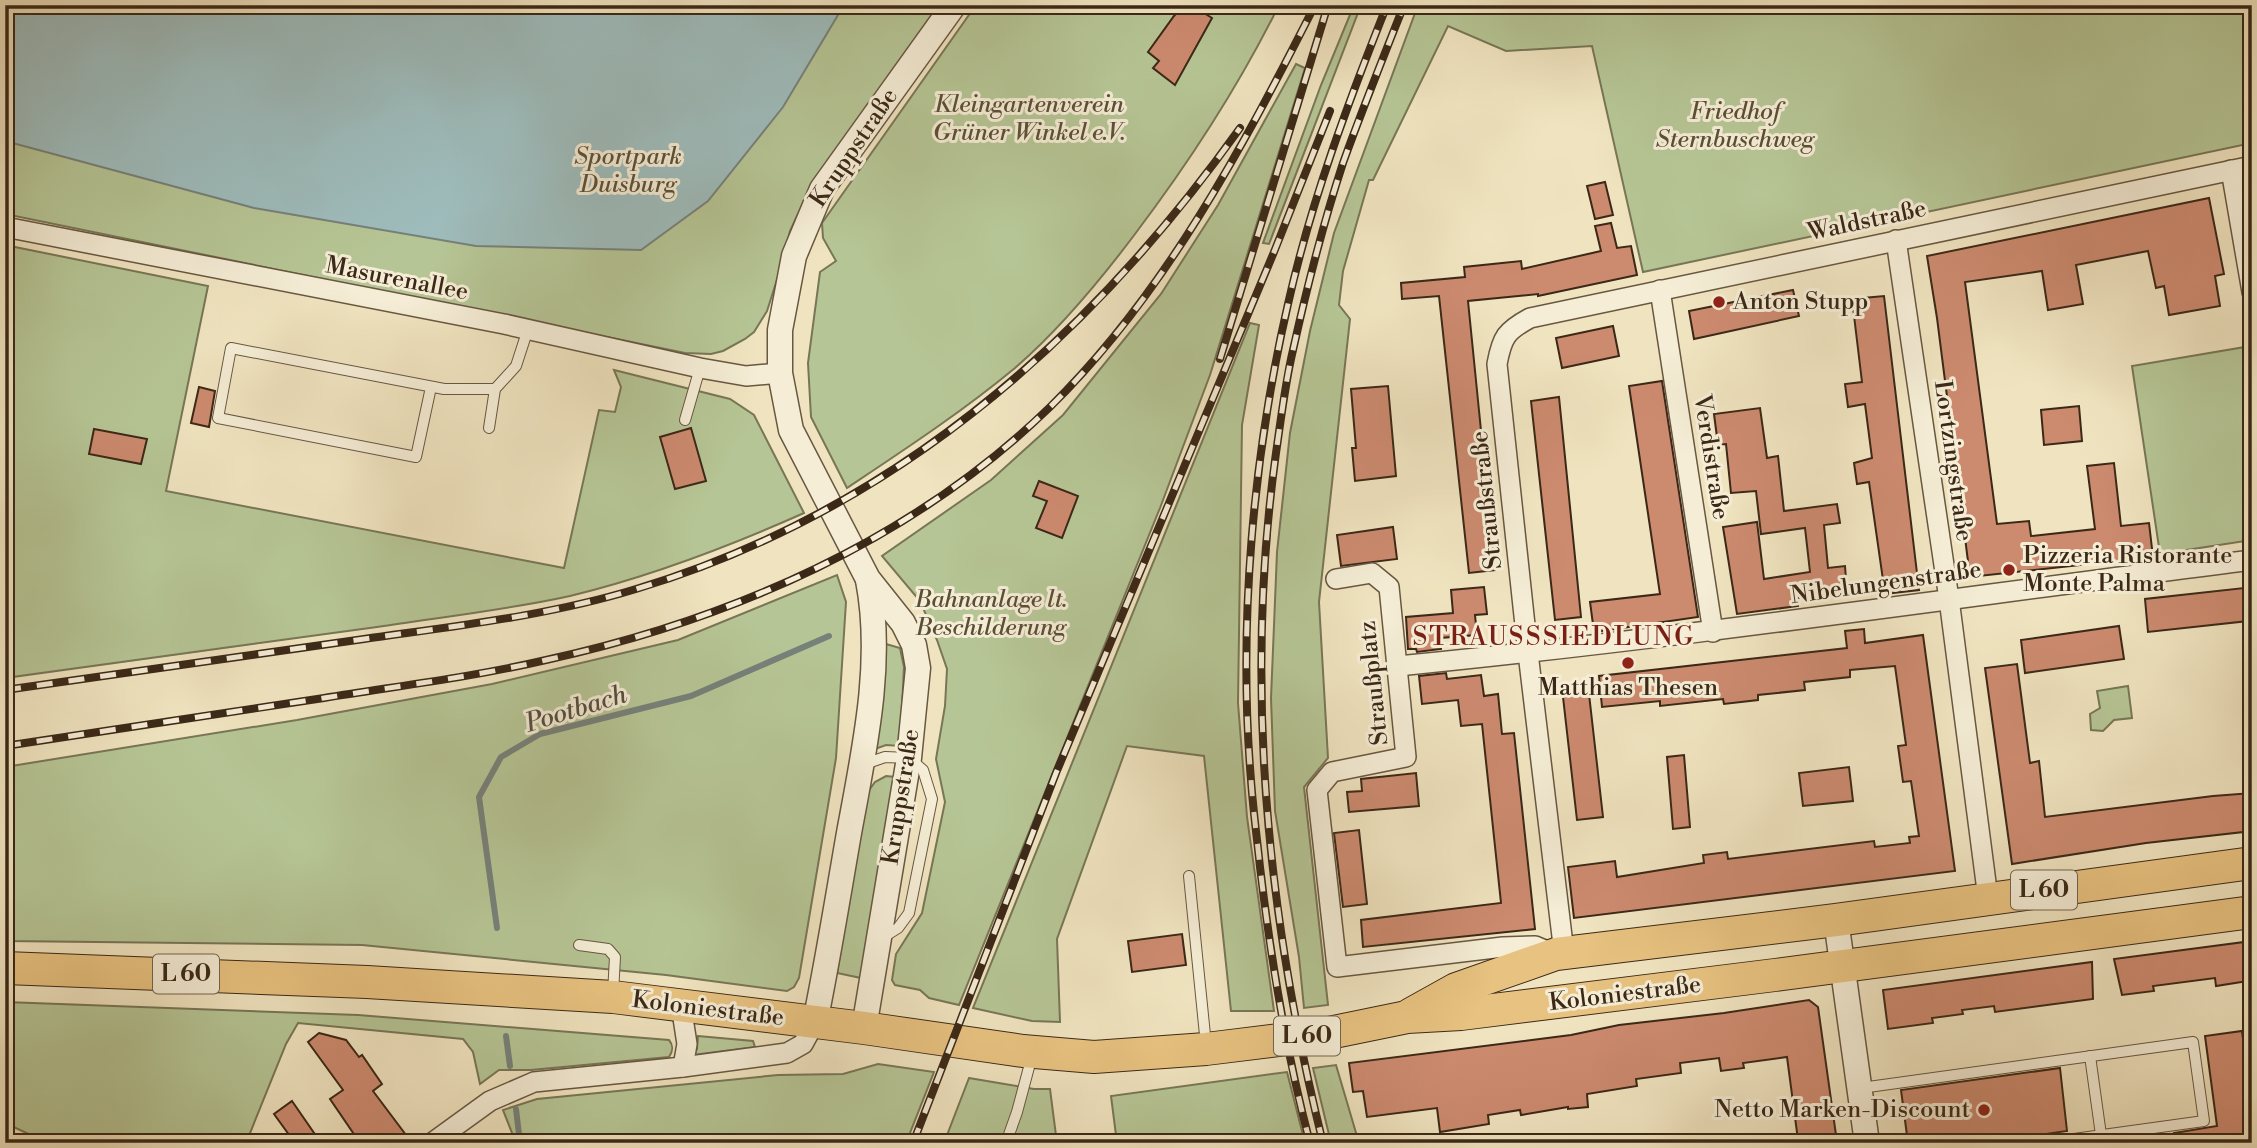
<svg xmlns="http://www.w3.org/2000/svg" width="2257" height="1148" font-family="'Libre Bodoni',serif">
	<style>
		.green { fill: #b6c595; stroke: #787656; stroke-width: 2 }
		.water { fill: #9ebcbc; stroke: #76817a; stroke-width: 2 }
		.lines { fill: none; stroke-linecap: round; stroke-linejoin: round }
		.stream { stroke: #76817a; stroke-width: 6 }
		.building { fill: #cc8a6f; stroke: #3b2817; stroke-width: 2 }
		.service-casing { stroke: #685741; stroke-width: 12 }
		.minor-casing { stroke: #685741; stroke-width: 22 }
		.tertiary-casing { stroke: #685741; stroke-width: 27 }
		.primary-casing { stroke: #3b2817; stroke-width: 34 }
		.service { stroke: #f5edd6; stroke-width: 10 }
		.minor { stroke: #f5edd6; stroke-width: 19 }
		.tertiary { stroke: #f5edd6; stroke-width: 24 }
		.primary { stroke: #e8c280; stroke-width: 32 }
		.rail-casing { stroke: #3b2817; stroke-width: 8 }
		.rail { stroke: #f5edd6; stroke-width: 5; stroke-dasharray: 16; stroke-linecap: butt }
		.poi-dot { fill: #8f2418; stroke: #f5edd6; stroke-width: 2.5 }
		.labels { text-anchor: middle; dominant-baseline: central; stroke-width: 6; stroke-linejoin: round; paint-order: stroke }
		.shield { fill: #f5edd6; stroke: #736350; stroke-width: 2 }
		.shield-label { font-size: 23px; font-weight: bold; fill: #3b2817 }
		.park-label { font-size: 24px; font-style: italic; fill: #5a4f36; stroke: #f5edd6 }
		.street-label { font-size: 24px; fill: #3b2817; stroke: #f5edd6 }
		.poi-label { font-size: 24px; fill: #3b2817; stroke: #f5edd6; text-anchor: start }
		.neighbourhood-label { font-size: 26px; letter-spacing: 2px; fill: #7a1f14; stroke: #f5edd6 }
		.water-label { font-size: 26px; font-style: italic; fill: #544d40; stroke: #f5edd6 }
	</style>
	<rect width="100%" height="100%" fill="#f0e4c0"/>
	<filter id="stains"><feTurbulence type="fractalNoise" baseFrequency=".00286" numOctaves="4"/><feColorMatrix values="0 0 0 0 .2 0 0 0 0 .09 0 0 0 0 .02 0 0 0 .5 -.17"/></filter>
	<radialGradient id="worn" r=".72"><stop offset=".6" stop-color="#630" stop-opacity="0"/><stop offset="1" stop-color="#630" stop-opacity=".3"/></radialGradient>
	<!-- green -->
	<g class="green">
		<polygon points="5,5 939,5 809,190 790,231 781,267 767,311 754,332 745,339 723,351 711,354 685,353 5,214"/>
		<path d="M976,5H1279C1238,88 1191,160 1135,234C1099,282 1060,329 1015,368C962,412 904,450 847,488L811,417L808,363L820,272L836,261L823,238L822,223Z"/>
		<polygon points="1354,5 1361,5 1269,244 1263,243 1321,85"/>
		<polygon points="1418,5 2252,5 2252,143 1643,272 1592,46 1506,51 1448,26 1373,180 1369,180 1343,271 1339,305 1350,319 1319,602 1328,758 1304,787 1328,1005 1304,1008 1299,957 1275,811 1271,698 1277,552 1290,433 1310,331 1334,233"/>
		<polygon points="1296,64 1305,68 1210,375 1160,508 959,1005 929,998 920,990 895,985 892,980 896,954 922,913 945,802 936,759 945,706 947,669 937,640 920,601 882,556 991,480 1063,415 1161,294 1218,205"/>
		<path d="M5,245L208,286L166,491L564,568L599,410L615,412L621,387L614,370L730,399L754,415L804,513C728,547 652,576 570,596C507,610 442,617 377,627C253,645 129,662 5,678Z"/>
		<polygon points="1250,323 1259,325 1242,425 1238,703 1247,817 1274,1011 1231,1011 1204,756 1127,746 1057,939 1060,1022 1032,1021 973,1008"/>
		<polygon points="2245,347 2252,392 2252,540 2160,554 2132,366"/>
		<polygon points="837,575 846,602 836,758 799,978 794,987 787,991 666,975 362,945 5,941 5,767 297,720 492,684 678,640"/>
		<polygon points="886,644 900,648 904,667 900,746 886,745 875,749"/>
		<polygon points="2128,686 2132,718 2114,720 2103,731 2091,730 2090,714 2100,708 2097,691"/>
		<polygon points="886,776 895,777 861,978 837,973 867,793 875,782"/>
		<path d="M5,1002L358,1015L669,1040C674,1046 673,1051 669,1057L531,1070H499L480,1084L473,1052L463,1039L298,1023L286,1044L246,1143H48L5,1123Z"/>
		<polygon points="698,1036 753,1041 755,1047 693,1055 697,1049"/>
		<polygon points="878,1064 934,1072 906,1143 516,1143 503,1110 537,1099 778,1075 843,1074"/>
		<polygon points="1336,1065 1359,1143 1331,1143 1313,1068"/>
		<polygon points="1287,1072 1305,1143 1117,1143 1111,1096"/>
		<polygon points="969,1078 1034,1089 1050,1089 1057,1143 944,1143"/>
	</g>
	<!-- water -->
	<polygon class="water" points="5,5 844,5 783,107 708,201 641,250 476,246 254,208 5,141"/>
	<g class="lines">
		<!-- stream -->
		<g class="stream">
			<polyline points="497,928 479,797 501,757 540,734 691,696 829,636"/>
			<polyline points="506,1036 510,1066"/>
			<polyline points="516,1109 520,1143"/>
		</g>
	</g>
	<!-- building -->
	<g class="building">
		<polygon points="1184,5 1191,5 1212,18 1175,85 1153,68 1159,61 1148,52 1174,16"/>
		<polygon points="1605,182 1613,215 1595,219 1587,186"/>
		<polygon points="2209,198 2224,274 2215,276 2220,306 2169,315 2164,286 2156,288 2148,251 2076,265 2083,304 2048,310 2042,271 1965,282 1997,524 2029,521 2031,536 2095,529 2087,466 2114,463 2121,526 2149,523 2153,557 1970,577 1937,318 1927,256"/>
		<polygon points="1611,223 1617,248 1631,246 1637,275 1538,296 1538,294 1468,301 1495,570 1469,573 1439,296 1402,299 1401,283 1465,277 1464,267 1521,261 1522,269 1601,251 1595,226"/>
		<polygon points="1793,290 1799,316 1694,339 1689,311"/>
		<polygon points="1884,296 1919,590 1885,594 1869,482 1857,484 1854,463 1872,458 1865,404 1848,407 1845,384 1862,382 1852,299"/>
		<polygon points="1613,326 1619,356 1562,368 1556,338"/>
		<polygon points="1662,381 1698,617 1594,632 1590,602 1660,594 1629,386"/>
		<polygon points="1388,386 1396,476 1355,481 1352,448 1356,448 1351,389"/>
		<polygon points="199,387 215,391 209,427 191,423"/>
		<polygon points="1559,397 1581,617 1555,620 1531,401"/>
		<polygon points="2079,406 2082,441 2044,445 2041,410"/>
		<polygon points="1760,408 1767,458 1778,456 1784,511 1837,504 1840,523 1824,525 1828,568 1845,566 1847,593 1797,598 1798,606 1737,614 1723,527 1757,522 1764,579 1810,572 1805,528 1761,534 1756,491 1731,493 1726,444 1718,445 1714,414"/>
		<polygon points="691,428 706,481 675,489 660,437"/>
		<polygon points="94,429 147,439 141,464 89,454"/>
		<polygon points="1039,481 1078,496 1062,538 1036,528 1047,501 1033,496"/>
		<polygon points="1393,527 1397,559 1341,566 1337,535"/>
		<polygon points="1484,587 1487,614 1475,615 1477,635 1440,638 1441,649 1417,652 1416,649 1408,649 1406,617 1453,613 1451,590"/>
		<polygon points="2244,588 2248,621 2148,632 2145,599"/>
		<polygon points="2119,626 2124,659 2025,673 2021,640"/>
		<polygon points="1864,629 1865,643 1923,635 1955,871 1574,918 1568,867 1615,861 1617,877 1704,863 1703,855 1727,852 1728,859 1874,841 1875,847 1910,843 1909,837 1919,836 1911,781 1903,782 1898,746 1906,745 1895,666 1850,670 1850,677 1804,682 1805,690 1758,695 1758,700 1724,704 1723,699 1660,706 1660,701 1602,707 1599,676 1847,648 1845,631"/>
		<polygon points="2017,664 2030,763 2039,761 2045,817 2213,796 2252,793 2252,831 2146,843 2012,864 1985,668"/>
		<polygon points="1446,673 1447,679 1481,675 1484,696 1498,694 1502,734 1514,733 1535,929 1363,947 1361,920 1501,903 1482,724 1461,726 1458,700 1422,704 1419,676"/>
		<polygon points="1589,694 1603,817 1577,820 1563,697"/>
		<polygon points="1684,755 1690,827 1673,829 1667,757"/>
		<polygon points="1849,767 1853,801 1803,806 1799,773"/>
		<polygon points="1416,773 1419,806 1349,812 1347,792 1362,791 1361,779"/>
		<polygon points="1359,830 1367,904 1343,907 1334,833"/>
		<polygon points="1182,934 1186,965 1132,972 1128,941"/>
		<polygon points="2252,941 2252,978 2247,978 2248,981 2216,986 2215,978 2153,986 2154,991 2122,995 2114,959"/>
		<polygon points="2092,962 2093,999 1995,1012 1994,1006 1962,1010 1963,1014 1932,1018 1933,1023 1888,1029 1883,990"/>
		<polygon points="1809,1000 1818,1007 1836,1135 1798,1140 1787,1057 1743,1063 1744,1068 1721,1071 1719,1058 1680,1063 1681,1073 1636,1079 1637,1086 1587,1094 1588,1107 1568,1109 1568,1107 1521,1115 1520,1110 1488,1115 1489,1124 1440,1132 1437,1108 1367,1117 1363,1091 1353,1092 1349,1063 1571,1035 1619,1025 1724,1013"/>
		<polygon points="2242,1031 2252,1109 2252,1143 2175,1143 2174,1133 2217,1126 2205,1036"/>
		<polygon points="319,1033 346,1040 359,1057 362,1055 382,1084 373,1091 412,1143 360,1143 330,1099 343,1090 308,1042"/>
		<polygon points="2060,1068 2067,1131 1983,1143 1908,1143 1901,1090"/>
		<polygon points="292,1101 321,1143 295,1143 274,1114"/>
	</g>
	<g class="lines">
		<!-- service casing -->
		<g class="service-casing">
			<g id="service">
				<polyline points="431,387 416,457 218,418 231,348 444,389 495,389"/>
				<polyline points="685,420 700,368"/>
				<polyline points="489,428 495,389 516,366 528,329"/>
				<polyline points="862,765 885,757 909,758 923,770 932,799 909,913 898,928 882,938"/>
				<polyline points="1189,876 1206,1045"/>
				<polyline points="579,945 608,949 615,957 613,993"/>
				<polyline points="2090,1056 2101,1135"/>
				<polyline points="1861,1088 2193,1042 2204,1121 2045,1143"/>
				<polyline points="1006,1143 1017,1112 1032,1056"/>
			</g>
		</g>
		<!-- minor casing -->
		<g class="minor-casing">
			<g id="minor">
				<polyline points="2231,170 2252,292"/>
				<polyline points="5,227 504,324 700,368 746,376 780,373"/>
				<polyline points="1896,240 1949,599 1988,898"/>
				<polyline points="1660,290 1713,632"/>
				<polyline points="1336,579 1372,573 1389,587 1406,757 1332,772 1317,790 1337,967 1503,947 1535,946 1554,954"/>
				<path d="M1398,666C1683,638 1967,596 2252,560"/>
				<path d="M1564,953L1528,653L1497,364C1502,337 1506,331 1530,318L2252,166"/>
				<polyline points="681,1005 687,1044 683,1067"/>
				<polyline points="432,1143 490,1101 534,1082 683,1067 787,1053 803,1044 815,1022"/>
			</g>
		</g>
		<!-- tertiary casing -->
		<g class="tertiary-casing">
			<g id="tertiary">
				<polyline points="1836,920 1867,1143"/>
				<path d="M815,1022C828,959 838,896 849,833C864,751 884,663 868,580"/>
				<polyline points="864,1028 909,758 918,668 914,645 903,623 868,579 791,430 780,373 780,330 794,256 822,189 954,5"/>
			</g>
		</g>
		<!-- primary casing -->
		<g class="primary-casing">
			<g id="primary">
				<polyline points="5,968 367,982 613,997 864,1028 1023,1051 1094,1057 1206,1049 1319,1035 1407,1017 1461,1014 1775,975 2252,912"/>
				<polyline points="1411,1014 1456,989 1556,954 1836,920 2252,863"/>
			</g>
		</g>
		<!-- service -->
		<use href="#service" class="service"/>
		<!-- minor -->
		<use href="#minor" class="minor"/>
		<!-- tertiary -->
		<use href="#tertiary" class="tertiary"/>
		<!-- primary -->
		<use href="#primary" class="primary"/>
		<!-- rail casing -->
		<g class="rail-casing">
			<g id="rail">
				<polyline points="1220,359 1328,5"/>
				<path d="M5,690C125,673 244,656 364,639C455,626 548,616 636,589C892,512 1087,342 1240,128"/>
				<path d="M5,746C111,730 218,714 324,698C398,686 473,677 546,660C732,619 912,541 1050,407C1165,294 1243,147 1315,5"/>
				<polyline points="5,1134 25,1143"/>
				<polyline points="913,1143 1056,773 1274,252 1330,111"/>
				<path d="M1310,1143C1286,1052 1271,960 1260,867C1257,838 1253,809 1251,780C1238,624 1253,456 1288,304C1311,201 1348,103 1387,5"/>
				<path d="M1323,1143C1267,918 1244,683 1276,453C1281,419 1285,384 1293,350C1307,287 1323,224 1343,163C1362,110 1383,58 1404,5"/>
			</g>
		</g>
		<!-- rail -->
		<use href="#rail" class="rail"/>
	</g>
	<!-- markers -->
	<g class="poi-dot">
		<circle cx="1719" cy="302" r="7"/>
		<circle cx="2009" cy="570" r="7"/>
		<circle cx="1628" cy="663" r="7"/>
		<circle cx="1984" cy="1110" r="7"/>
	</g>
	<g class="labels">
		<!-- shield labels -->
		<g class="shield">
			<rect x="2011" y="870.5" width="66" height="39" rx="5"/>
			<rect x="153" y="954.5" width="66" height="39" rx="5"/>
			<rect x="1274" y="1016.5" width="66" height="39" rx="5"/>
		</g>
		<g class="shield-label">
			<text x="2044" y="890">L 60</text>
			<text x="186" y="974">L 60</text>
			<text x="1307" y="1036">L 60</text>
		</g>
		<!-- park labels -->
		<g class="park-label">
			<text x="1029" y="105">Kleingartenverein<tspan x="1029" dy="28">Grüner Winkel e.V.</tspan></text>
			<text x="1735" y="112">Friedhof<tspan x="1735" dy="28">Sternbuschweg</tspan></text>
			<text x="628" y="157">Sportpark<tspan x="628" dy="28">Duisburg</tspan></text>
			<text x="991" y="600">Bahnanlage lt.<tspan x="991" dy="28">Beschilderung</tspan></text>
		</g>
		<!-- street labels -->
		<g class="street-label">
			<text transform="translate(854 148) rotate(-56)">Kruppstraße</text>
			<text transform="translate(1867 221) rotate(-12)">Waldstraße</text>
			<text transform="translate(397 279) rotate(11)">Masurenallee</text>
			<text transform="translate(1711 457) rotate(81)">Verdistraße</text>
			<text transform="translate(1953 461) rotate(82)">Lortzingstraße</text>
			<text transform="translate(1487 500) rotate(-96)">Straußstraße</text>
			<text transform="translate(1886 583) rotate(-8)">Nibelungenstraße</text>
			<text transform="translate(1374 683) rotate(-96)">Straußplatz</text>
			<text transform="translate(901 797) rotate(-81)">Kruppstraße</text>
			<text transform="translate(1625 994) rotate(-7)">Koloniestraße</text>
			<text transform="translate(708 1009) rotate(7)">Koloniestraße</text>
		</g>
		<!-- poi labels -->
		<g class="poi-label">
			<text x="1733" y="302">Anton Stupp</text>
			<text x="2023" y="556">Pizzeria Ristorante<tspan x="2023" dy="28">Monte Palma</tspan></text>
			<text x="1628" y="688" text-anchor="middle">Matthias Thesen</text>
			<text x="1970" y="1110" text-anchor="end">Netto Marken-Discount</text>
		</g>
		<!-- neighbourhood labels -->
		<g class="neighbourhood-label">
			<text x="1554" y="637">STRAUSSSIEDLUNG</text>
		</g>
		<!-- water labels -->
		<g class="water-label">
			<text transform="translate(576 709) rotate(-17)">Pootbach</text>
		</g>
	</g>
	<!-- margin -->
	<rect width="2257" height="1148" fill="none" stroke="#f0e4c0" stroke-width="28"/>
	<rect x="7" y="7" width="2243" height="1134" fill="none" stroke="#3b2817" stroke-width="3.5"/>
	<rect x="14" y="14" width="2229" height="1120" fill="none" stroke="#3b2817" stroke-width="2"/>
	<rect width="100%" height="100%" filter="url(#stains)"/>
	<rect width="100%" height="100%" fill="url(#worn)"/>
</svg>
